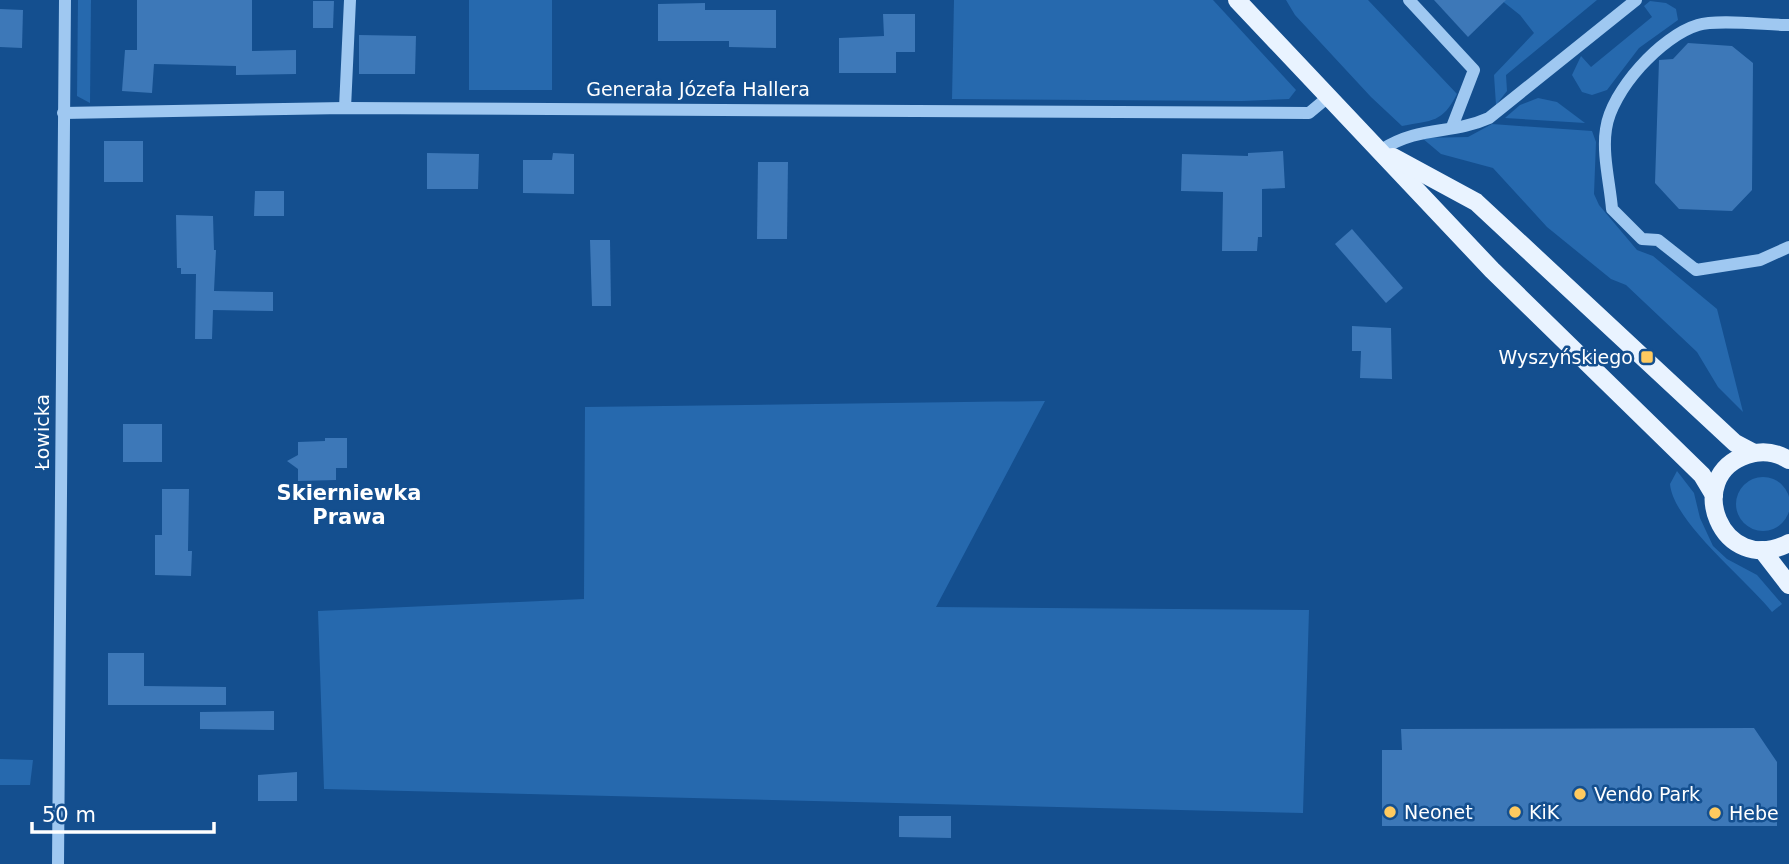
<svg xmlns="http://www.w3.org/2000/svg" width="1789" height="864" font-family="'DejaVu Sans',sans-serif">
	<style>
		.green { fill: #2669ae }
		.building { fill: #3d78b8 }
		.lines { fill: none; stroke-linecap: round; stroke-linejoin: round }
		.minor { stroke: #9fc8f1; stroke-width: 12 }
		.major { stroke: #e9f3ff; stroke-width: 18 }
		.poi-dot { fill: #ffca5f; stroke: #144f8f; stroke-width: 2.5 }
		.labels { text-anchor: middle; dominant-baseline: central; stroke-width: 5; stroke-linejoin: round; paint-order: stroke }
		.street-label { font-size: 19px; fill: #fff; stroke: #144f8f }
		.poi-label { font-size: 19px; fill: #fff; stroke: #144f8f; text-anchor: start }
		.neighbourhood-label { font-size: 21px; font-weight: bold; fill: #fff; stroke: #144f8f }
	</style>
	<rect width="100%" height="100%" fill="#144f8f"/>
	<!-- green -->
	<g class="green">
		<polygon points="78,0 91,0 90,103 77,96"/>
		<rect x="469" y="0" width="83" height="90"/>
		<polygon points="954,0 1213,0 1296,90 1289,99 1242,101 952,99"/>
		<path d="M1286,0H1368L1457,94C1442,123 1433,120 1402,126L1371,97L1295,15Z"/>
		<polygon points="1501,0 1597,0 1506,75 1507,91 1496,105 1494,75 1534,33 1520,15"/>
		<polygon points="1650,1 1666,3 1676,9 1678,20 1639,48 1607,90 1592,95 1582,92 1572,75 1581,56 1591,67 1652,17 1644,6"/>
		<polygon points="1538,98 1557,102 1585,123 1505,118 1520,105"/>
		<polygon points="1492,124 1592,131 1596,142 1594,194 1599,205 1637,250 1653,256 1717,309 1743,412 1718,387 1697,352 1626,285 1611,279 1547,227 1493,168 1441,154 1422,138 1468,137"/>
		<polygon points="1045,401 936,607 1309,610 1303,813 324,789 318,611 584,599 585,407"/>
		<path d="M1677,471L1694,493L1700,518L1713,546L1727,559L1757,575L1782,604L1772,612C1748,581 1673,522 1670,484Z"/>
		<circle cx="1763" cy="504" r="27"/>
		<polygon points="0,759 33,760 30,785 0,785"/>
	</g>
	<!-- building -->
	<g class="building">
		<polygon points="137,0 252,0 252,51 296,50 296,74 236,75 236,66 154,64 152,93 122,91 125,50 137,50"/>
		<polygon points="1434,0 1506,0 1468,37"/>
		<polygon points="313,1 334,1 333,28 313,28"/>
		<polygon points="705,3 705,10 776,10 776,48 729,47 729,41 658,41 658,4"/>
		<polygon points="0,9 23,10 22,48 0,47"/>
		<polygon points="883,14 915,14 915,52 896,52 896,73 839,73 839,38 884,36"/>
		<polygon points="359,35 416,36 415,74 359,74"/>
		<polygon points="1688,43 1732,46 1753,63 1752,190 1732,211 1679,209 1655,183 1659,60 1673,59"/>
		<rect x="104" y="141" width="39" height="41"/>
		<polygon points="1283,151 1285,188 1262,189 1262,237 1258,237 1257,251 1222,251 1223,192 1181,191 1182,154 1248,156 1248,153"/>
		<polygon points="427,153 479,154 478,189 427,189"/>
		<polygon points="553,153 574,154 574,194 523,193 523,160 552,160"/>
		<polygon points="758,162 788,162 787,239 757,239"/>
		<polygon points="255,191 284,191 284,216 254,216"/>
		<polygon points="176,215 213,216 214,250 216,250 214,291 273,292 273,311 213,310 212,339 195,339 196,274 181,274 181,268 177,268"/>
		<polygon points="1352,229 1403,288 1386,303 1335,244"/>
		<polygon points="590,240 610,240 611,306 592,306"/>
		<polygon points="1352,326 1391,328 1392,379 1360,378 1361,351 1352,351"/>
		<rect x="123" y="424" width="39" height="38"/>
		<polygon points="325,438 347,438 347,468 336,468 336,480 298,481 298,469 287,461 298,455 298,442 325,441"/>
		<polygon points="162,489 189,489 188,551 192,551 191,576 155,575 155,535 162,535"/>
		<polygon points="108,653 144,653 144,686 226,687 226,705 108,705"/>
		<polygon points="274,711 274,730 200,729 200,712"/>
		<polygon points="1754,728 1777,762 1777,826 1382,826 1382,750 1402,750 1401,729"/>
		<polygon points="297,772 297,801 258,801 258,775"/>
		<polygon points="899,816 951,816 951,838 899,837"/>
	</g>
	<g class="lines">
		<!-- minor -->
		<g class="minor">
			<polyline points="1409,0 1474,70 1452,127"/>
			<path d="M1789,25C1767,25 1717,19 1698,25C1661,36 1611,91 1606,129C1602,154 1610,184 1612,209L1642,239L1658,240L1696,270L1760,260L1789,247"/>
			<polyline points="345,108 350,0"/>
			<polyline points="63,113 345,108 1309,113 1327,98"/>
			<path d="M1381,150C1420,125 1451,135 1489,118L1636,0"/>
			<polyline points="58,864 65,0"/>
		</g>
		<!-- major -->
		<g class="major">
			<polyline points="1237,0 1492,270 1702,475 1714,495"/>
			<polyline points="1393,157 1476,202 1735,443 1754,453"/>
			<path d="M1789,460C1776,452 1762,450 1747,455C1682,476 1721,578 1789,543"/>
			<polyline points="1762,550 1789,585"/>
		</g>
	</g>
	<!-- markers -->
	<g class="poi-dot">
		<rect x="1640" y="350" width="14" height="14" rx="3.5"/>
		<circle cx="1580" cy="794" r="7"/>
		<circle cx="1390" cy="812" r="7"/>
		<circle cx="1515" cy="812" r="7"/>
		<circle cx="1715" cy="813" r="7"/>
	</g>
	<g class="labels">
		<!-- street labels -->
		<g class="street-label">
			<text x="698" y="89">Generała Józefa Hallera</text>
			<text transform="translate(42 432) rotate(-90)">Łowicka</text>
		</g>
		<!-- poi labels -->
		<g class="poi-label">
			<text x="1633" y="357" text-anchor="end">Wyszyńskiego</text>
			<text x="1594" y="794">Vendo Park</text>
			<text x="1404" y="812">Neonet</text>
			<text x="1529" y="812">KiK</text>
			<text x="1729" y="813">Hebe</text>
		</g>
		<!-- neighbourhood labels -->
		<g class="neighbourhood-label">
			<text x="349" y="493">Skierniewka<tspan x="349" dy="24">Prawa</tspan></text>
		</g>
	</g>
	<!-- scale -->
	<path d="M32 822v10h182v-10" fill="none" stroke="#ffffff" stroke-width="3.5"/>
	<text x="42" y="822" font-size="21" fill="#ffffff" stroke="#144f8f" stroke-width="5" paint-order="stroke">50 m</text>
</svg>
